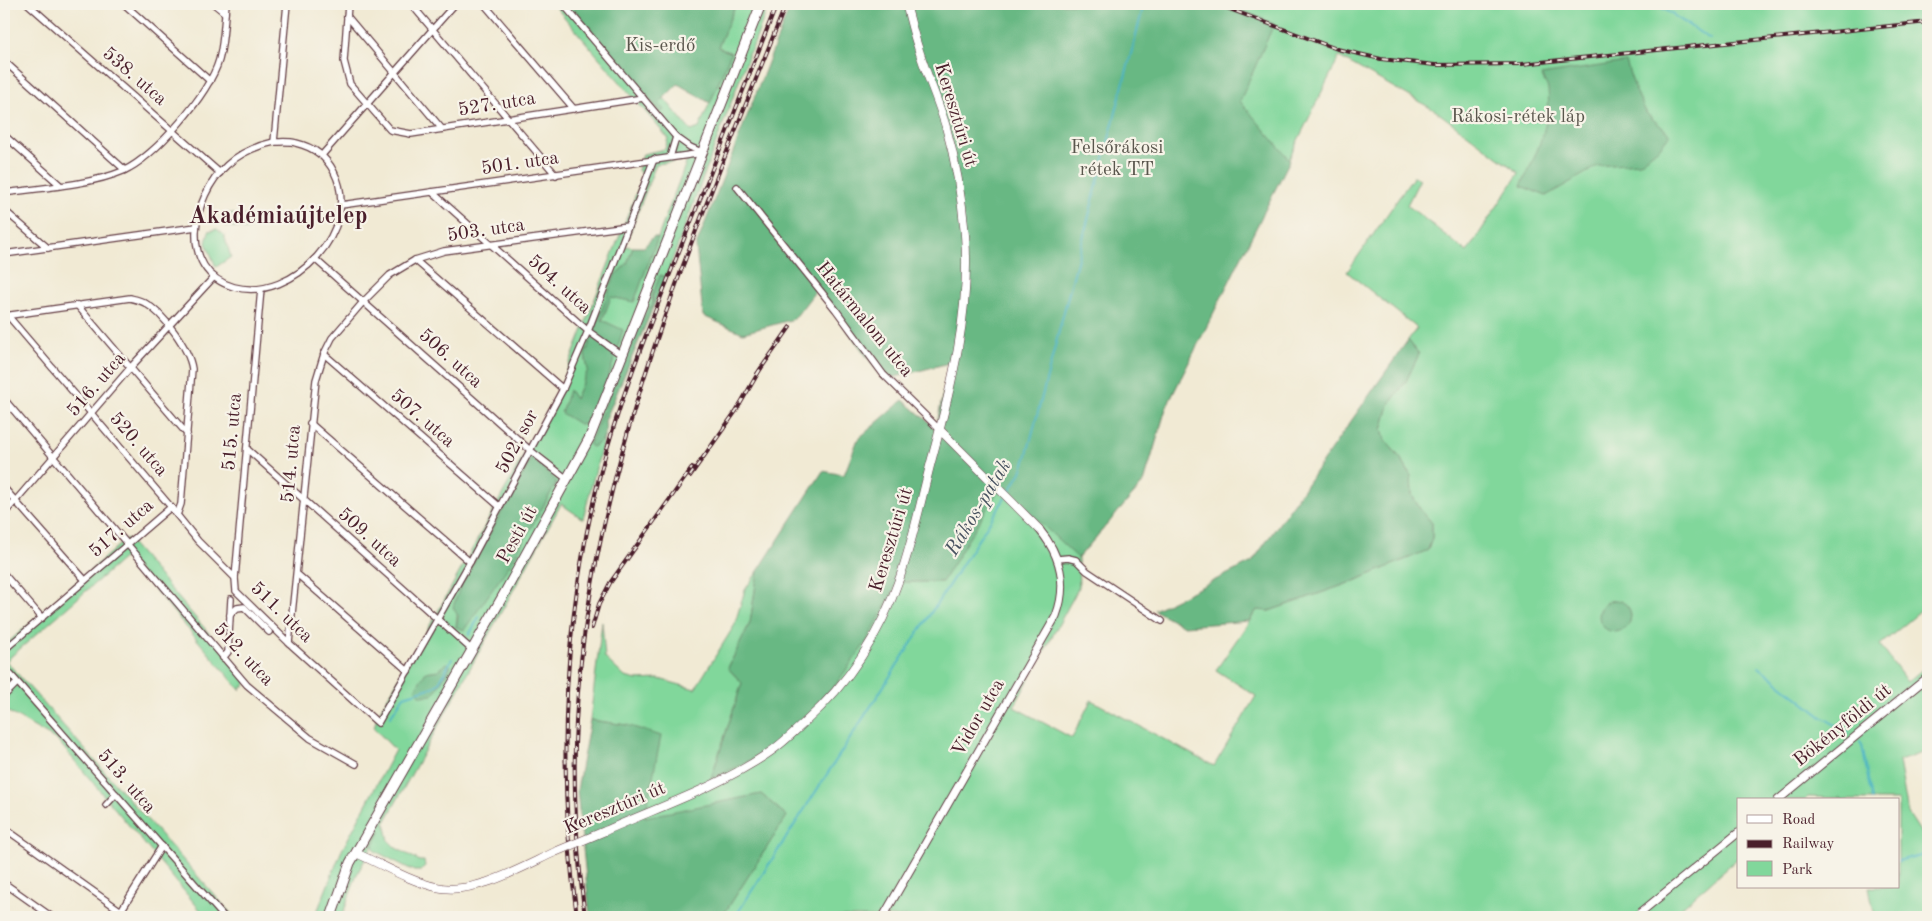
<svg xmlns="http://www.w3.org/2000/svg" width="1932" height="921" font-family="'Old Standard TT',serif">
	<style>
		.green { fill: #81d79b; stroke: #667b63; fill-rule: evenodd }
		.forest { fill: #68b883; stroke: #596c57 }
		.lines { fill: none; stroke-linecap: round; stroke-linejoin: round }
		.stream { stroke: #48b3c5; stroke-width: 2 }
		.minor-casing { stroke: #633d44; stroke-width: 8 }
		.tertiary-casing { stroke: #633d44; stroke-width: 9 }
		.secondary-casing { stroke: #633d44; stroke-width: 9 }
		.primary-casing { stroke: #633d44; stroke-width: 11 }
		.minor { stroke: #fff; stroke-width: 5.5 }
		.tertiary { stroke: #fff; stroke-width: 7 }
		.secondary { stroke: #fff; stroke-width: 8 }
		.primary { stroke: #fff; stroke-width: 9 }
		.rail-casing { stroke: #4a1f2b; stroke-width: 4 }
		.rail { stroke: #f7f3e8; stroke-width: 2; stroke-dasharray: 5.5; stroke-linecap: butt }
		.secondary-bridge-casing { stroke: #633d44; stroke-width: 9; stroke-linecap: butt }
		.secondary-bridge { stroke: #fff; stroke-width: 8 }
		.labels { text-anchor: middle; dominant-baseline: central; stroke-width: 4.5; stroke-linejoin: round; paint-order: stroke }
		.park-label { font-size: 19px; fill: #5a564d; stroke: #f7f3e8 }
		.street-label { font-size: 19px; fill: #4a1f2b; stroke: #f7f3e8 }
		.water-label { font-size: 20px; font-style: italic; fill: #495361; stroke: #f7f3e8 }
		.district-label { font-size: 24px; font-weight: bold; fill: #4a1f2b; stroke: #f7f3e8 }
	</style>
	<rect width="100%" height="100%" fill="#f7f3e8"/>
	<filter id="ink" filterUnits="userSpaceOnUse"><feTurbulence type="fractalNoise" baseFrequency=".02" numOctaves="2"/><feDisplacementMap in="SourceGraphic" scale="10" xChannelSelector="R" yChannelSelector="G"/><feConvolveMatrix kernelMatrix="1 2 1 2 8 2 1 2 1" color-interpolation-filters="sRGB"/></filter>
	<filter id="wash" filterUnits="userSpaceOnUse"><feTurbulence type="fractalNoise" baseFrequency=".0096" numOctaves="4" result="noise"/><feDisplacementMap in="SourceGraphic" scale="20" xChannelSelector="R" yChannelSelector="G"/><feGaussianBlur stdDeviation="1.12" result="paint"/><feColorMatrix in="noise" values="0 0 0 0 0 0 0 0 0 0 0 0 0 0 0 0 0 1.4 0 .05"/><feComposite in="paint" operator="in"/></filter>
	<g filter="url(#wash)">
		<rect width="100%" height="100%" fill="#f1ead4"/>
		<!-- green -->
		<g class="green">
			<path d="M553,4H570L660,113L659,104L664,98L691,131L699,128L731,53L718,47L736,4H769L752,49L748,54V57L666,277L661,275L653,302L645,316L622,368L596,433L601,442L606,430L583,519L561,504L385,822L389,841L396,848L420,861H424L425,866L421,871H414L375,851L373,846L381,830L356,876L342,917H315L341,852L395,750L374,728L377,716L437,613L558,393L643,176L638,170L643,154L665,149L668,138ZM687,160L634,301L611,297L602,321L622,330L579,423L569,391L575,399L588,370L585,355L615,275L627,264L633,247L625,246L656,164ZM532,458L557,482L511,563L456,627L460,587ZM447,663L421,696L426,672L439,670Z"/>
			<path d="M1001,4H1928V605L1880,645L1907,682L1928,665V751L1899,761L1908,813L1923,836L1928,837V917H1875L1869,887H1898V800H1843L1842,798L1808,797L1805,800H1738V858L1671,917H722L787,816L761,794L645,818L627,725L590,720L602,622L605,658L625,677L637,680L659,679L695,689L734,626L745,590L758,571L750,623L728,668L742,683L711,778L898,582H942ZM1339,57L1436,111L1519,173L1467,252L1407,205L1420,179L1414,176L1347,272L1417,328L1408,340L1419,354L1406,381L1389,405L1382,430L1385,440L1401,459L1411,476L1412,495L1420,509L1432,523V538L1428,550L1352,582L1269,611L1257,610L1216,670L1256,696L1214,766L1091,700L1072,738L1014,707L1079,587L1078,558L1144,482L1166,408Z"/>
			<polygon points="227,213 251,217 249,230 225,226"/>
			<polygon points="217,229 224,235 231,257 216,267 206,243 209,231"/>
			<polygon points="127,538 249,680 240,690 126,556 6,661 234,917 206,917 58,741 5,710 4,711 4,646"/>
		</g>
		<!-- forest -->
		<g class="forest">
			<polygon points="570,4 736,4 718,47 731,53 710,103 678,84 659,103 664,110 661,113"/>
			<polygon points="791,4 1228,4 1274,24 1240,101 1290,160 1166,408 1144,482 1078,558 1001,486 942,582 898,582 867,641 821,705 761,755 711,779 742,683 728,668 750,623 758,571 823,471 844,475 858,439 903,400 936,428 949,363 884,380 817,289 794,319 743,333 703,316 696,246"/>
			<path d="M1626,62L1635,89L1647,114L1670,134L1661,146L1640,163L1598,166L1546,196L1521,186C1535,157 1552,122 1548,89C1547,85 1543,79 1541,75Z"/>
			<polygon points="653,237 658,237 634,302 611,297 602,320 623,330 607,382 587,424 579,424 561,413 569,390 575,399 588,370 585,355 615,275 627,264 633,247 644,247"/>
			<path d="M660,275L666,277L605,421C607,432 604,443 592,447L589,445C609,398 626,346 653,302L652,296Z"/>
			<polygon points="1408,340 1419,354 1406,381 1389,405 1382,430 1385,440 1401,459 1411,476 1412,495 1420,509 1432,523 1432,538 1428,550 1352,582 1269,611 1257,610 1249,621 1184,626 1154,610 1252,562"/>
			<polygon points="532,458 557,482 511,563 464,630 456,627 458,616 453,607 460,587"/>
			<circle cx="1615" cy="616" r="16"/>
			<polygon points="447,663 451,666 433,695 421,696 415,689 426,672 439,670"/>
			<polygon points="590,720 627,725 661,736 645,817 761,794 787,816 722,917 590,917 577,790"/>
		</g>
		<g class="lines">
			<!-- stream -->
			<g class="stream">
				<polyline points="1656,4 1710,39"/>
				<polyline points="1008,494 1021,472 1026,458 1144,4"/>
				<polyline points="469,635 479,617"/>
				<polyline points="1759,667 1822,717 1849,733"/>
				<polyline points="390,717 404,696 433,687 438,684 452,659"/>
				<polyline points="1860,742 1862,745 1872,800"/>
				<polyline points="1898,861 1928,853"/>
				<polyline points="735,917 1005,498"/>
			</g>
		</g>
	</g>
	<g filter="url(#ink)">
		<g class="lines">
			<!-- minor casing -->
			<g class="minor-casing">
				<g id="minor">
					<polyline points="28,4 220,173"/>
					<polyline points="124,4 210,81"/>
					<polyline points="214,4 225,13"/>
					<polyline points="348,4 344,61 350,84 390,130 411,134 643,98"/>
					<polyline points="411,4 556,175"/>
					<polyline points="484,4 574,109"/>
					<polyline points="563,4 676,137 690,147 701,152"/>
					<polyline points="347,16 442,129"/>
					<polyline points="4,61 125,170"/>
					<polyline points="4,135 60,185"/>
					<path d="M274,142C281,142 289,141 296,143C313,147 326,156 334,172C363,228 293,303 234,287C177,271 192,196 227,165C240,153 256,146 274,142Z"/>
					<polyline points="274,142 287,4"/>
					<polyline points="322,155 455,4"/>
					<polyline points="670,157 676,137"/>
					<polyline points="737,187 836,310 883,374 940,430"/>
					<polyline points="432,192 588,331 623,356"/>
					<path d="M4,193C40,188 90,185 123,171C155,157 210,93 219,60C224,42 224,22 226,4"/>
					<polyline points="341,205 703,153"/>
					<polyline points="4,210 48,248"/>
					<polyline points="4,254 196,227"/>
					<polyline points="315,259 531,451 567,479"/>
					<polyline points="415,260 563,389"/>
					<polyline points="77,305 187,434"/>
					<polyline points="4,311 171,507"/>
					<path d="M4,316L130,298C134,299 140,300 145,303C163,313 189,348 192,369L181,504L177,515L171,507L4,650"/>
					<polyline points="324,354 500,507"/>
					<polyline points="4,399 247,685 310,738 356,764"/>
					<polyline points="310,423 470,562"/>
					<polyline points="247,449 472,650"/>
					<polyline points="4,488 85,580"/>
					<polyline points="4,514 130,368 214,277"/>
					<polyline points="177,515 198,541 235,578 236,591 289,643 378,723 470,562 563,389 588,331 654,159"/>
					<polyline points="1058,559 1068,558 1076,560 1087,571 1162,621"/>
					<polyline points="4,574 42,618"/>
					<polyline points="297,574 408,671"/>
					<polyline points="235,578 261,289"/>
					<polyline points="230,615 237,608 244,607 269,632"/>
					<polyline points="289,643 316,380 324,354 332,338 363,302 390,275 415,260 444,251 628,226"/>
					<polyline points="223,658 228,652 231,599"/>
					<polyline points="4,667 224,917"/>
					<polyline points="4,696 17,683"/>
					<polyline points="106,805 116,794"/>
					<polyline points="4,828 121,911"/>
					<polyline points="4,883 52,917"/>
					<polyline points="117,917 162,846"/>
				</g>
			</g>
			<!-- tertiary casing -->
			<g class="tertiary-casing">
				<g id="tertiary">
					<polyline points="1778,800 1928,677"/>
					<path d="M883,917L1056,616C1068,584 1060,554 1039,529"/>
					<polyline points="1635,917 1738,833"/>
				</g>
			</g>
			<!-- secondary casing -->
			<g class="secondary-casing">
				<g id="secondary">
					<polyline points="940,430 1039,529"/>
					<path d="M605,831C659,807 718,787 767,754C781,745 793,733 805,722C849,683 881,632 900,577C913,540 921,500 931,462C951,389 971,311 965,235C962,199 956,162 946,127C938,100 926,74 918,47C913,33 910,18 906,4"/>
					<path d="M356,853C381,864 409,881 436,887C474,896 522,867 555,852"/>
				</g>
			</g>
			<!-- primary casing -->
			<g class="primary-casing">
				<polyline id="primary" points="331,917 350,863 504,594 590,437 761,4"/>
			</g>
			<!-- minor -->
			<use href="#minor" class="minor"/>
			<!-- tertiary -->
			<use href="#tertiary" class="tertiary"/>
			<!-- secondary -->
			<use href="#secondary" class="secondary"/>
			<!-- primary -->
			<use href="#primary" class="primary"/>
			<!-- rail casing -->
			<g class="rail-casing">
				<g id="rail">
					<polyline points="1216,4 1337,49 1381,59 1435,65 1522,64 1928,22"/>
					<polyline points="757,374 790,327"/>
					<polyline points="690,476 736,411 761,368"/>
					<polyline points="592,628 599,604 610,583 692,468"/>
					<path d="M577,917C557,772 563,624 598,482C619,398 652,319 684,239C716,161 746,82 777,4"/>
					<path d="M585,917C577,853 572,788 576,722C589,470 694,236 786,4"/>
				</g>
			</g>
			<!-- rail -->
			<use href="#rail" class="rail"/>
			<!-- secondary-bridge casing -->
			<g class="secondary-bridge-casing">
				<polyline id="secondary-bridge" points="555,852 605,831"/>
			</g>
			<!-- secondary-bridge -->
			<use href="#secondary-bridge" class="secondary-bridge"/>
		</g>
	</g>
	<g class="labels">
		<!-- park labels -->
		<g class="park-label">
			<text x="660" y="46">Kis-erdő</text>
			<text x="1518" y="117">Rákosi-rétek láp</text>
			<text x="1117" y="148">Felsőrákosi<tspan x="1117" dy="22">rétek TT</tspan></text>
		</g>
		<!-- street labels -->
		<g class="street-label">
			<text transform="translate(134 77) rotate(41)">538. utca</text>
			<text transform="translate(497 105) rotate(-9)">527. utca</text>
			<text transform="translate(955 115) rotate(73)">Keresztúri út</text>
			<text transform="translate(520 164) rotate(-8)">501. utca</text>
			<text transform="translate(486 231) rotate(-8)">503. utca</text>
			<text transform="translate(559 285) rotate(42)">504. utca</text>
			<text transform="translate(864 320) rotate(51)">Határmalom utca</text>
			<text transform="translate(450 359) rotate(42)">506. utca</text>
			<text transform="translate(97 385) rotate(-49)">516. utca</text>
			<text transform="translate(422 419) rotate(41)">507. utca</text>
			<text transform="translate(233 432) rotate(-85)">515. utca</text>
			<text transform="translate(518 442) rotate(-62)">502. sor</text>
			<text transform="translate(138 445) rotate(49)">520. utca</text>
			<text transform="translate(292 464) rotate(-85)">514. utca</text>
			<text transform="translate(122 529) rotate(-41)">517. utca</text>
			<text transform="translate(518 535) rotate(-61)">Pesti út</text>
			<text transform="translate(369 538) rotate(42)">509. utca</text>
			<text transform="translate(892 540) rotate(-73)">Keresztúri út</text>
			<text transform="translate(281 613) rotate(44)">511. utca</text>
			<text transform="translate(243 655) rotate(47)">512. utca</text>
			<text transform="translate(979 718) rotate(-60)">Vidor utca</text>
			<text transform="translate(1843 726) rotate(-39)">Bökényföldi út</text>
			<text transform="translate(126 782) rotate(49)">513. utca</text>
			<text transform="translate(615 809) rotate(-23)">Keresztúri út</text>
		</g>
		<!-- water labels -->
		<g class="water-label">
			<text transform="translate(979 508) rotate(-59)">Rákos-patak</text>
		</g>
		<!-- district labels -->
		<g class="district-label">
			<text x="278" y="217">Akadémiaújtelep</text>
		</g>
	</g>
	<!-- margin -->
	<rect width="1932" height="921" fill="none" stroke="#f7f3e8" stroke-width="20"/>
	<!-- legend -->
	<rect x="1737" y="798" width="162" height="90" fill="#f7f3e8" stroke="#b29e9c"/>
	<rect x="1747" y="815" width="25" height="8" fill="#ffffff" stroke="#b29e9c"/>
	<text x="1782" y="824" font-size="15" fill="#4a1f2b">Road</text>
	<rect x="1747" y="840" width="25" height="8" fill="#4a1f2b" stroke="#b29e9c"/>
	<text x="1782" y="848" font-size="15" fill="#4a1f2b">Railway</text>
	<rect x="1747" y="861" width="25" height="15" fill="#81d79b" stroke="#b29e9c"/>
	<text x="1782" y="874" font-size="15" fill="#4a1f2b">Park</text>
</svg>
